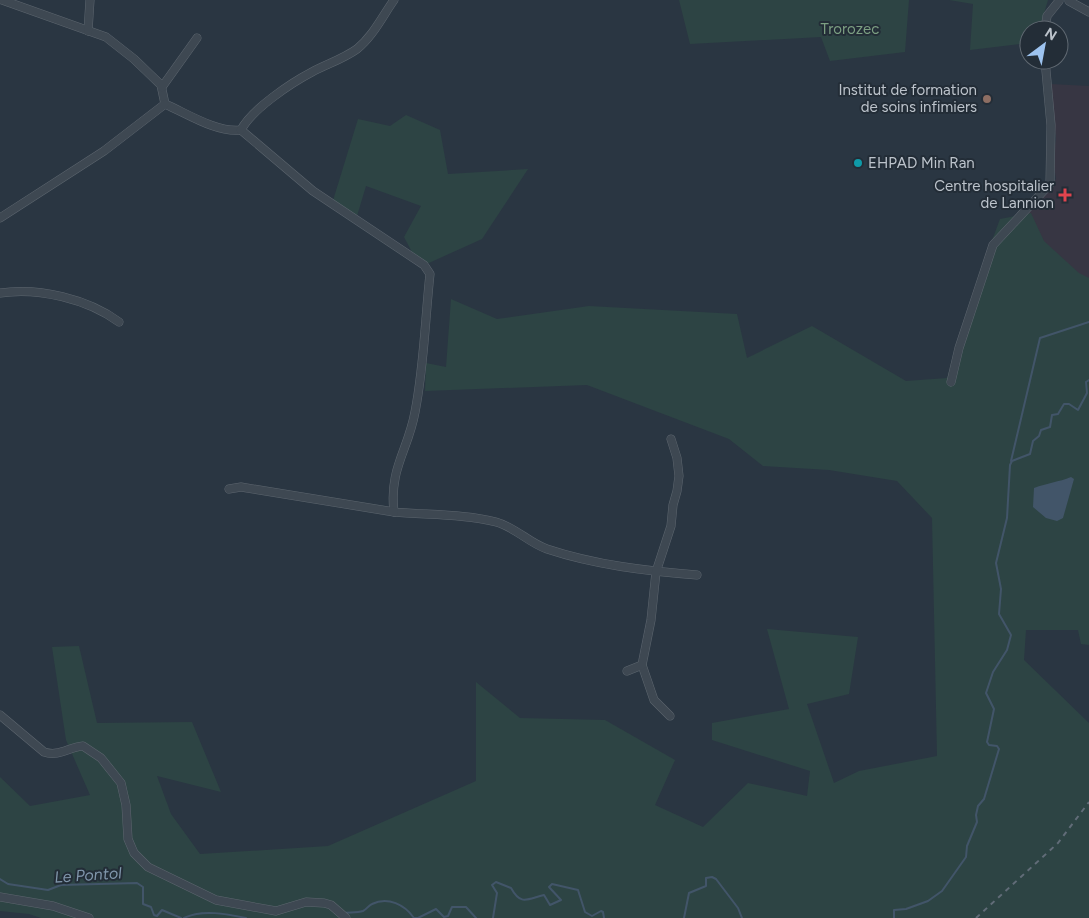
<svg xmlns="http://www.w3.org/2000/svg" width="1089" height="918" font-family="Figtree,sans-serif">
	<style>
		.medical { fill: #373643 }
		.green { fill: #2d4444 }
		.water { fill: #425569 }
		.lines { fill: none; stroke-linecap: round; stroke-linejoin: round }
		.stream { stroke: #425569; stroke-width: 2 }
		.minor-casing { stroke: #5d666f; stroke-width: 9 }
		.minor { stroke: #3e4852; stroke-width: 8 }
		.rail { stroke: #616c78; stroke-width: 2; stroke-dasharray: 5 5; stroke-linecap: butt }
		.education-dot { fill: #8d6e63; stroke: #232d37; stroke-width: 2 }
		.culture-dot { fill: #0f9aa8; stroke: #232d37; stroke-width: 2 }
		.health-dot { fill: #e0444e; stroke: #232d37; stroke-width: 2 }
		.labels { text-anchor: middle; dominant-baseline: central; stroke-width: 4; stroke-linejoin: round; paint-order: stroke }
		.park-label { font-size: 15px; fill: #7c9f82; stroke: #232d37 }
		.poi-label { font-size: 15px; fill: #bcc3cb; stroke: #232d37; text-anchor: end }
		.water-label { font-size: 16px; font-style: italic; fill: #8096ab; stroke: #232d37 }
	</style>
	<rect width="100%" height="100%" fill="#2a3642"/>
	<!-- medical -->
	<polygon class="medical" points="1051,84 1089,86 1089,289 1035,235 1029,222 1028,211 1056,179 1053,160 1056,139"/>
	<!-- green -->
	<g class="green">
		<polygon points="679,0 909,0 905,52 830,61 821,37 690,44"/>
		<polygon points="949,0 1048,0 1039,30 1029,30 1029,43 970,50 973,4"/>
		<polygon points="406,115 440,130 448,174 528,169 482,239 420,267 404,237 421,206 366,186 357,216 331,207 358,119 390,126"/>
		<polygon points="1031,213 1044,241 1079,273 1089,278 1089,645 1081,644 1078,630 1026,630 1024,660 1089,723 1089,918 41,918 29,914 0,911 0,777 30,806 90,795 66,740 52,647 79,646 97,723 192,722 221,792 157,776 171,814 200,854 328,846 476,781 476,682 520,718 605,720 675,760 655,805 703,827 748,783 807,796 810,771 712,740 712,723 789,709 767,629 858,637 849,694 807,704 834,783 859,771 937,756 932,518 897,481 829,470 763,466 729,439 587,385 425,391 426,363 446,367 451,299 497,319 589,306 737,314 747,358 812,326 906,381 947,378 983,265 1000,219"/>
	</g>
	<!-- water -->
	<path class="water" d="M1071,477L1074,479L1063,518L1057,521L1046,518L1033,507L1034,488C1047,483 1059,482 1071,477Z"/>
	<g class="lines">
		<!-- stream -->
		<g class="stream">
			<polyline points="1011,461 1040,338 1089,322"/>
			<polyline points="0,879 8,884 48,890 61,885 137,883 143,887 143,904 151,907 154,915 157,916 162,910 181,918"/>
			<path d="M343,913C349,912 357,913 363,911C367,909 369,905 372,904C388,896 405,905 414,918H418L436,909L444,917L448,916L452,907H466L476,918"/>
			<path d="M184,918C202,909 227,914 246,918"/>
			<path d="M493,918L497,893L492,885L496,882L511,888C521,906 527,899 544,895L550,905L561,900L549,887L552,884L578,890L585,912L592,916L601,911L603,912L604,918"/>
			<polyline points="684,918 689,893 706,886 706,878 712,877 716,879 738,908 742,918"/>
			<polyline points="894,918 894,910 906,909 928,901 942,891 966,857 967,846 977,822 976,815 978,806 984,799 999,749 997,746 989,745 987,742 994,709 986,693 993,672 1007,650 1011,635 999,614 1001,589 996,563 1007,518 1010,465 1012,461 1030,454 1033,441 1039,436 1041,430 1050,427 1052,415 1058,414 1064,404 1069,404 1078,410 1087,393 1086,382 1089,380"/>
		</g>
		<!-- minor casing -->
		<g class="minor-casing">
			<g id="minor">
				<path d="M2,0L106,37L134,59L161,85L165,104C188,114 217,133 241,130"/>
				<polyline points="1069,1 1089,12"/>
				<polyline points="1045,30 1047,16 1059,1"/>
				<polyline points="88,31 90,0"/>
				<polyline points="162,87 197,38"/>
				<path d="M241,130L313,191L424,265L430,274C425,320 424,367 415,412C408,451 389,468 394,512C426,515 466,514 496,522C515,527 529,543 547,549C595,565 647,571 697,575"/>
				<path d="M241,130C252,109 291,83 312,72C327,64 343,59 357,49C373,36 382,17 394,0"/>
				<polyline points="0,218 104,151 165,104"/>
				<path d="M0,293C38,287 88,299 119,322"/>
				<polyline points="951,382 959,348 993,245 1050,184 1051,125 1045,60"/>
				<polyline points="229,489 241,487 394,512"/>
				<polyline points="642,665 654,700 670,716"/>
				<polyline points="627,671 642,665 651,620 656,572 671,526 673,505 677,491 679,476 677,458 671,439"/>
				<path d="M0,715L44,752C59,757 69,747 83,746L101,758L121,783L126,805L128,839L134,853L148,867L216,900L276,911L306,902L324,903L331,905L346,918"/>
				<polyline points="0,897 53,906 89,918"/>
			</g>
		</g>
		<!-- minor -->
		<use href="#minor" class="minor"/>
		<!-- rail -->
		<polyline class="rail" points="976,918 1058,843 1089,802"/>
	</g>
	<!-- markers -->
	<circle class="education-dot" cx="987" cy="99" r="5"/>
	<circle class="culture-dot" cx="858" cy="163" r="5"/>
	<path class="health-dot" d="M1062.5 187.5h5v5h5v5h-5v5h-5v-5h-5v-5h5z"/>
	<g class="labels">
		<!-- park labels -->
		<g class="park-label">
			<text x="850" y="29">Trorozec</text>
		</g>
		<!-- poi labels -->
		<g class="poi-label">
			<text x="977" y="90">Institut de formation<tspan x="977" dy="17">de soins infimiers</tspan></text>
			<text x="868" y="163" text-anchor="start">EHPAD Min Ran</text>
			<text x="1054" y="186">Centre hospitalier<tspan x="1054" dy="17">de Lannion</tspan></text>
		</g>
		<!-- water labels -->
		<g class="water-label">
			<text transform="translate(88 875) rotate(-4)">Le Pontol</text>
		</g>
	</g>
	<!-- north arrow -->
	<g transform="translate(1044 45) rotate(32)"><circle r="24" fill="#232d37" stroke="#606972"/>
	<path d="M0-4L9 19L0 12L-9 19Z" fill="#9dc3ef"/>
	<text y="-8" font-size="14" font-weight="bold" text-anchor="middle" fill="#bcc3cb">N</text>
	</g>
</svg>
